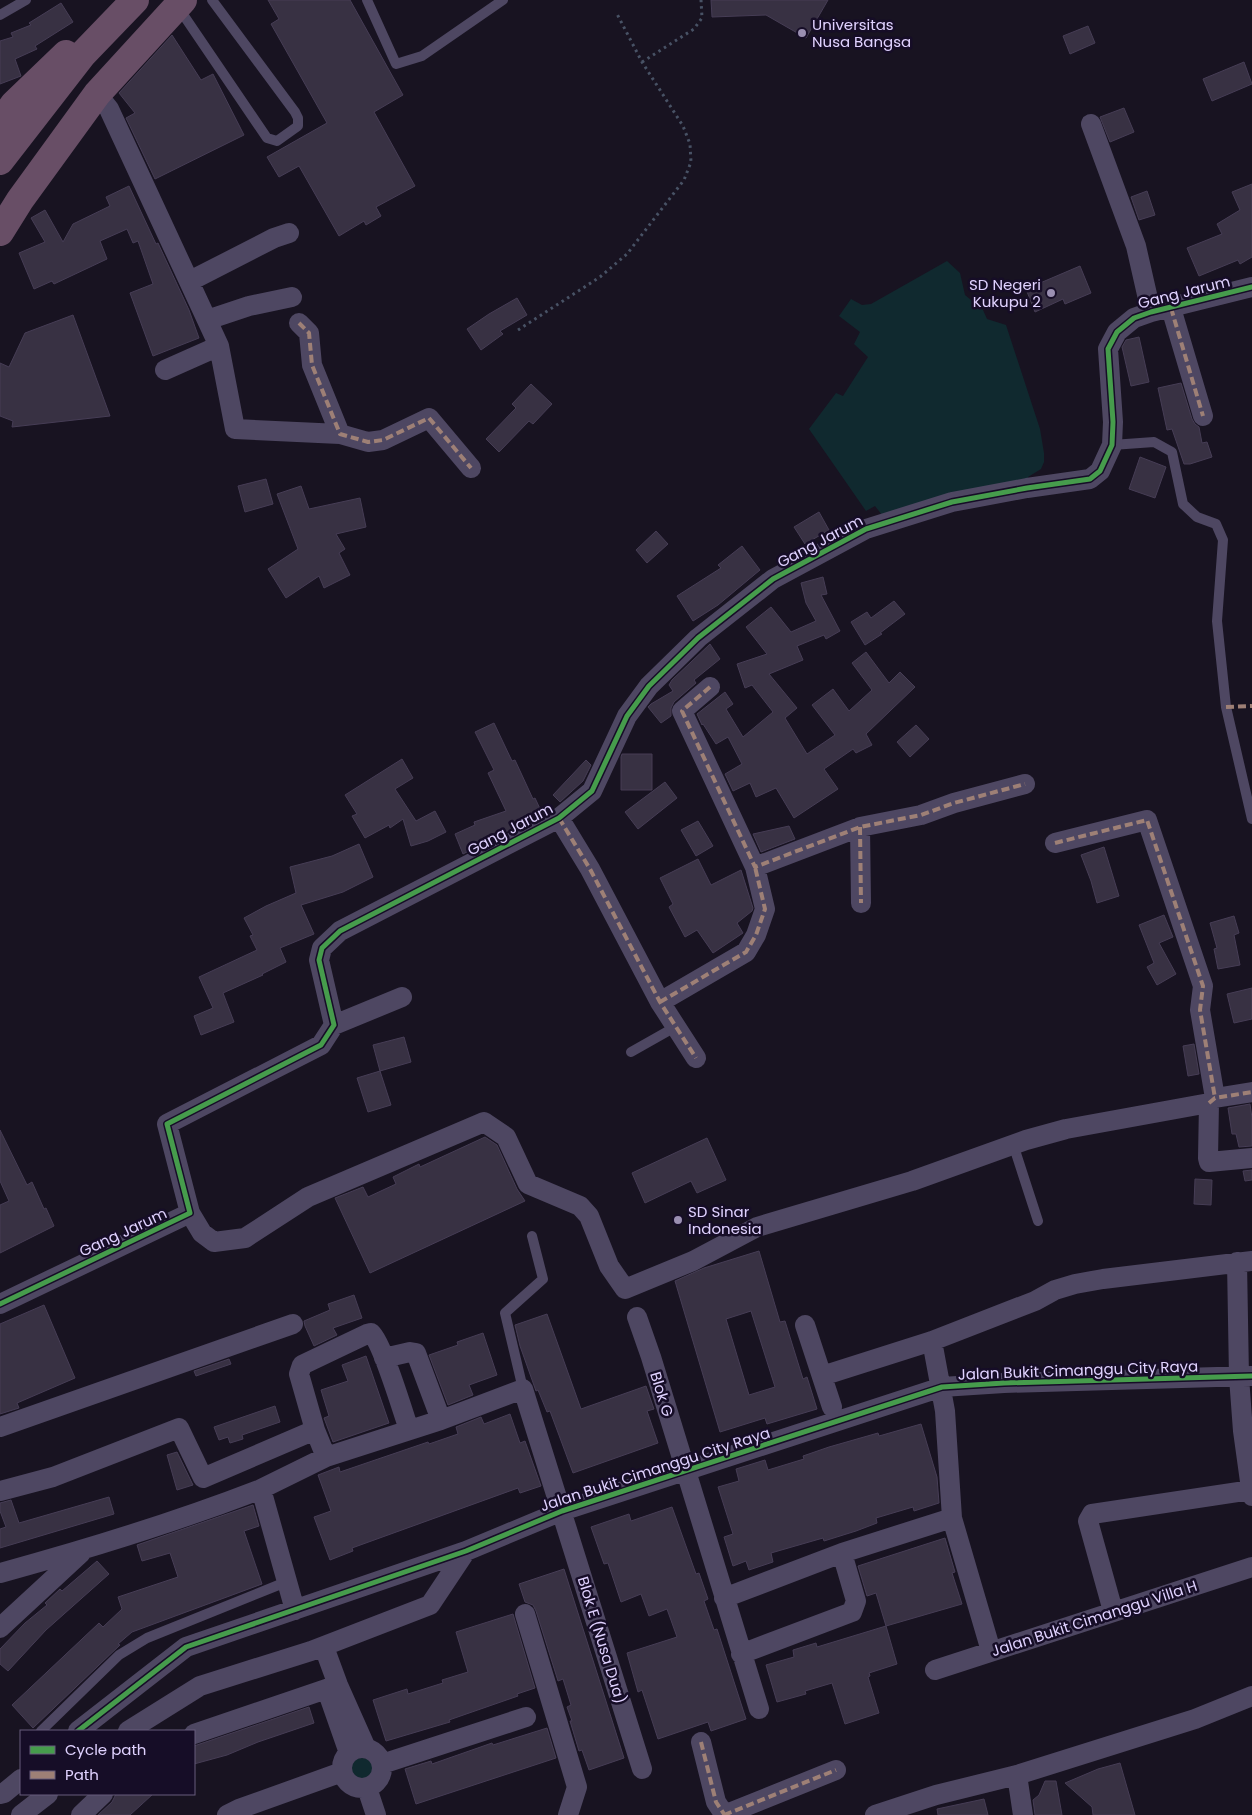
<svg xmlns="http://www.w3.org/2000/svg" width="1252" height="1815" viewBox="0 0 1252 1815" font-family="Poppins,sans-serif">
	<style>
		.green { fill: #10292f }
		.building { fill: #383143; stroke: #463d55; fill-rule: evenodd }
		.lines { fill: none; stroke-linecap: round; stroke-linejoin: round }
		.path { stroke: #485265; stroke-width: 3; stroke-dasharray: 2.5 4; stroke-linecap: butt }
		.lane { stroke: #4e4762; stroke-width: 10 }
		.street { stroke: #4e4762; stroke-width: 20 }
		.highway { stroke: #684e66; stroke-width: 28 }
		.quiet { stroke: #9e8076; stroke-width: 4; stroke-dasharray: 8 4; stroke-linecap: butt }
		.cycleway-casing { stroke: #160d27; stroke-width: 8 }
		.cycleway { stroke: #469c4c; stroke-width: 5 }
		.poi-dot { fill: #9a8fb1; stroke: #160d27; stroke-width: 2 }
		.labels { text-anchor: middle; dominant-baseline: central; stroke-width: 5; stroke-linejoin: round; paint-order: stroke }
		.poi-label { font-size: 15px; fill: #e0d2ff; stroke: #160d27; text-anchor: start }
		.street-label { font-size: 15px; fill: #e0d2ff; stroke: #160d27 }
	</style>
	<rect width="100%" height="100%" fill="#181321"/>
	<path class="green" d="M947 261 960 273 965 295 983 310 987 319 1006 325 1040 429 1044 453V462L1041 469 1028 477 1031 487 882 515 875 506 866 511 809 429 836 393 843 396 868 357 854 344 860 332 839 316 851 299 862 305 871 304Z
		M351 1769a11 11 0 1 1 22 0a11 11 0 1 1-22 0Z"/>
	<path class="building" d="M268 0H350L403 95 374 112 415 186 376 207 381 216 366 225 364 221 339 236 299 166 279 177 267 157 327 123 271 24 279 19Z
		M711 0H828L806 38 766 15 712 17Z
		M61 3 73 22 35 46 37 49 15 59 21 76 0 84V41L13 37 11 33 31 25 29 23Z
		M1088 26 1095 43 1070 54 1063 36Z
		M172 35 201 80 213 74 244 135 155 179 126 118 135 113 119 93Z
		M1244 62 1252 84 1212 101 1203 79Z
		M1124 108 1134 132 1110 142 1100 117Z
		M1252 184V257L1240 264 1238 260 1199 276 1187 248 1222 234 1217 224 1240 210 1232 192Z
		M129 186 156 244 158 243 189 310 199 338 153 356 130 293 153 284 138 241 133 243 127 229 100 241 107 259 54 284 52 281 34 289 19 253 45 242 31 218 45 210 63 242 73 224 110 206 106 197Z
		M1147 191 1155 215 1139 220 1131 197Z
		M1080 266 1091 293 1065 304 1063 299 1035 312 1026 289Z
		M517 298 527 315 500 331 503 334 481 350 467 329 489 314Z
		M73 315 110 416 12 427 13 421 0 416V363L9 367 25 333Z
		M1139 337 1149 382 1131 386 1122 347 1126 340Z
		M1181 383 1192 419 1195 424 1199 427 1202 443 1207 442 1212 457 1190 464H1184L1172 429 1167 430 1158 388Z
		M531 384 552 404 533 424 529 421 499 452 486 439 516 408 512 404Z
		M1140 457 1166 467 1155 498 1129 489Z
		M266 479 273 504 245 512 238 486Z
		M301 486 309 509 360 498 366 527 336 534 345 549 339 553 350 575 324 588 319 576 286 598 268 569 298 549 277 494Z
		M819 512 829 530 805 544 794 527Z
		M656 531 668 544 647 563 636 550Z
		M742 546 760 570 718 605 693 621 677 596 721 568 718 565Z
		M823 577 827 594 821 595 840 631 826 639 824 635 797 646 803 660 769 674 797 708 785 718 807 754 835 735 812 705 833 689 849 711 872 690 852 663 866 652 889 683 900 672 915 687 866 734 872 745 856 753 853 749 824 769 838 789 794 818 776 788 756 797 750 783 733 791 725 774 742 764 728 737 716 744 703 724 702 725 697 714 725 692 733 704 726 709 743 737 773 712 752 685 745 688 737 664 767 654 746 627 771 607 791 632 816 621 806 603 801 583Z
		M894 601 905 614 880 633 882 634 865 645 851 622 867 612 871 618Z
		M710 644 720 659 694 680 696 683 674 702 671 708V716L661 723 648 707 651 704 673 691 669 685 672 680Z
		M494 723 512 761 515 760 533 799 535 798 542 813 463 854 455 834 475 825 474 822 506 811 488 773 494 770 475 732Z
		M916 725 929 739 910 757 897 742Z
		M622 754H652V790H621V757Z
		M402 759 413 778 395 789 416 821 435 811 446 832 428 841 411 846 403 819 390 828 389 825 365 838 352 816 357 814 345 795Z
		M586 760 591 765 583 781 560 802 553 795Z
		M665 782 677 798 638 829 625 812Z
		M698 821 713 846 696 856 681 830Z
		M789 826 795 839 761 852 753 834Z
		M359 844 373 877 343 892 301 905 314 934 280 948 286 962 262 974 263 975 223 993 234 1022 201 1035 194 1016 213 1008 199 977 257 950 250 936 253 935 244 918 266 906 296 893 290 867 332 856Z
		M1104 847 1119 896 1097 903 1091 881 1081 855Z
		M698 859 711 885 741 870 753 908 752 911 737 923 743 933 713 953 697 930 685 937 669 907 673 904 660 878Z
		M1164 915 1173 937 1159 943 1176 974 1157 985 1147 967 1154 963 1139 925Z
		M1234 916 1239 933 1234 935 1240 965 1218 969 1214 949 1217 948 1210 923Z
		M1252 988V1019L1234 1023 1227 994Z
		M404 1037 411 1062 380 1071 373 1045Z
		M1194 1044 1199 1074 1188 1076 1183 1046Z
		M380 1071 391 1105 368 1112 357 1078Z
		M1250 1104 1252 1118V1146L1239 1147 1236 1134H1232L1228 1108Z
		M0 1130 27 1185 32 1182 44 1209 46 1208 54 1226 0 1253V1205L9 1201 0 1181Z
		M485 1137 497 1145 517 1189 525 1201 370 1273 335 1198 363 1187 368 1197 396 1184 393 1177 419 1164 420 1167Z
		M707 1138 726 1180 697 1193 691 1181 645 1203 632 1173Z
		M1252 1170V1180L1245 1181 1243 1171Z
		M1195 1179 1212 1180 1211 1205 1194 1204Z
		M759 1251 780 1322 785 1321 803 1379 807 1377 817 1409 767 1424 765 1418 720 1432 675 1281 704 1268ZM751 1311 775 1387 749 1395 726 1319Z
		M354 1295 362 1318 333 1328 337 1335 314 1346 305 1326 304 1321 330 1310 328 1304Z
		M44 1305 75 1378 17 1403 19 1408 0 1414V1324Z
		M547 1314 581 1409 646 1386 654 1409 647 1411 658 1443 573 1473 550 1411 547 1412 538 1390 536 1391 520 1346 515 1325Z
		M483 1333 497 1375 469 1385 473 1395 448 1405 429 1355 458 1345 457 1342Z
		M366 1356 389 1423 333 1442 324 1418 329 1416 321 1390 348 1381 342 1365Z
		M229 1359 231 1364 196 1376 194 1371Z
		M275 1406 280 1422 242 1435 243 1439 230 1443 228 1437 219 1440 214 1427Z
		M510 1414 520 1443 525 1441 541 1486 520 1493 518 1488 352 1548 353 1551 330 1560 314 1517 331 1511 318 1475 339 1467 340 1472 428 1442 429 1444 458 1434 456 1427 481 1417 484 1424Z
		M921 1424 937 1477 939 1503 914 1511 913 1507 876 1518 877 1523 856 1531 824 1541 823 1538 771 1553 773 1562 749 1570 746 1561 733 1566 724 1537 733 1534 718 1487 739 1481 736 1469 765 1460 768 1470 804 1459 803 1456 829 1447 878 1433 879 1436Z
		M177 1452 193 1485 177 1490 167 1455Z
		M109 1497 114 1514 0 1548V1529L6 1527 0 1511V1503L11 1500 19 1523Z
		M253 1505 259 1526 244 1531 262 1584 132 1632 118 1644 120 1645 33 1728 12 1705 99 1623 103 1627 122 1609 118 1597 178 1577 170 1553 142 1561 137 1545Z
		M672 1507 696 1574 699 1573 708 1599 704 1601 714 1630 717 1629 746 1719 711 1731 708 1722 658 1739 642 1690 638 1692 627 1653 677 1637 667 1609 649 1616 641 1594 621 1602 608 1563 604 1564 591 1527 629 1514 631 1521Z
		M945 1538 955 1572 952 1573 962 1604 886 1626 876 1593 867 1596 858 1566Z
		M97 1561 109 1574 46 1630 8 1671 0 1664V1649L25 1623 47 1605 45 1603 60 1589 62 1591Z
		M564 1569 624 1758 589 1770 582 1750 579 1751 570 1721H572L567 1707 571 1705 563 1679 558 1681 536 1611 533 1605 525 1602 519 1584Z
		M513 1614 535 1688 517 1694 518 1696 449 1720 450 1722 386 1741 373 1700 407 1689 408 1694 443 1683 442 1680 468 1672 456 1632Z
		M886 1626 897 1664 869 1673 870 1676 868 1677 879 1713 845 1724 832 1683 805 1691 806 1694 777 1702 766 1665 794 1657 793 1650 816 1643 817 1647Z
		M309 1707 314 1723 258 1742 227 1755 194 1764V1746Z
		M547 1728 556 1758 416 1804 405 1769 431 1761 432 1764 492 1743 493 1745Z
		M1120 1763 1135 1815H1093L1092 1807 1065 1783 1098 1769Z
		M1045 1781H1056L1062 1815H1035L1033 1800 1039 1795Z
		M116 1794H153L130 1815H98L112 1802Z
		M984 1799 988 1815H938L937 1809Z"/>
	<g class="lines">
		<path class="path" d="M642 62 694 29 702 18 701 0
			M518 330 600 277 627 254 684 180 691 162 690 144 683 126 642 62 616 12"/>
		<path class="lane" d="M367 0 396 64 422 56 503 0
			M178 7 267 138 277 141 298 126V118L295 112 212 0
			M0 15 26 0
			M1112 445 1154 442 1172 452 1183 504 1197 517 1216 524 1223 540 1217 621 1226 707 1252 819
			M631 1052 677 1026
			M1013 1144 1038 1221
			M523 1389 505 1313 543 1279 532 1236
			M41 1731 119 1655 147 1638 286 1582"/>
		<path class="street" d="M97 94 109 109 219 346 235 429 340 434
			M1091 124 1136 246 1151 312
			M190 281 274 238 289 233
			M1171 308 1203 416
			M207 320 249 306 292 297
			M299 323 309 333 312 365 340 434 368 442 383 440 429 418 471 468
			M165 370 219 346
			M710 687 682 711 755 867 860 827 921 815 954 803 1025 784
			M559 818 590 869 660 1002 696 1058
			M860 827 861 903
			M1055 843 1147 820 1203 986 1200 1010 1215 1098
			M660 1002 746 952 756 935 765 909 755 867
			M334 1025 402 997
			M1209 1103 1208 1158 1209 1162 1252 1158
			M190 1213 202 1233 214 1242 245 1238 308 1197 484 1122 506 1137 528 1184 580 1206 589 1216 609 1266 625 1289 693 1261 757 1227 912 1181 1026 1140 1066 1129 1209 1103 1215 1098 1252 1092
			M1237 1262 1239 1377 1243 1431 1252 1496
			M0 1304 190 1213 167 1124 321 1045 334 1025 319 960 322 948 340 931 559 818 592 791 627 716 649 686 698 638 773 579 866 529 952 502 1027 488 1090 479 1100 471 1112 445 1113 422 1108 349 1117 332 1134 318 1151 312 1252 287
			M637 1317 651 1357 759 1709
			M805 1325 832 1407
			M932 1341 945 1411 952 1518
			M384 1358 410 1352 416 1353 441 1420
			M822 1376 932 1341 1035 1301 1055 1290 1075 1284 1103 1279 1252 1261
			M0 1427 293 1324
			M326 1457 315 1430 299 1374 302 1365 367 1334 371 1333C382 1342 403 1412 409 1430
			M0 1491 53 1477 179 1428 203 1478 315 1430
			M0 1573C88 1549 176 1522 261 1489
			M724 1598 842 1553 952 1518 991 1651
			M295 1610 261 1489 326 1457 441 1420 523 1389 642 1769
			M1113 1611 1088 1521 1092 1514 1252 1490
			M525 1614 577 1787 568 1815
			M0 1628 81 1553
			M324 1647 338 1685 366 1748
			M741 1654 852 1612 856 1601 842 1553
			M935 1670 1252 1567
			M328 1693 349 1753
			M78 1731 186 1647 466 1551 562 1511 942 1387 1004 1383 1252 1376
			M128 1731 200 1686 311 1651 430 1605 466 1551
			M194 1734 338 1685
			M701 1742 716 1802 724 1814
			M342 1768a20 20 0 1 1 40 0a20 20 0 1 1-40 0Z
			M382 1764 526 1717
			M1017 1775 1023 1815
			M367 1788 376 1815
			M0 1794 4 1793 21 1779
			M21 1815 48 1794
			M81 1815 103 1794
			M227 1815 239 1809 342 1772
			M724 1815 836 1770
			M875 1815 936 1795 1017 1775 1195 1719 1252 1696"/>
		<path class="highway" d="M0 124 14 104 66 54
			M0 161 83 54 135 0
			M0 232 20 200 97 94 183 0"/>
		<path class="quiet" d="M1171 308 1203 416
			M299 323 309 333 312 365 340 434 368 442 383 440 429 418 471 468
			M710 687 682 711 755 867 860 827 921 815 954 803 1025 784
			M1226 707 1252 706
			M559 818 590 869 660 1002 696 1058
			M860 827 861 903
			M1055 843 1147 820 1203 986 1200 1010 1215 1098
			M660 1002 746 952 756 935 765 909 755 867
			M1209 1103 1215 1098 1252 1092
			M701 1742 716 1802 724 1814
			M724 1815 836 1770"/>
		<g class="cycleway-casing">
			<path id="cycleway" d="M0 1304 190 1213 167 1124 321 1045 334 1025 319 960 322 948 340 931 559 818 592 791 627 716 649 686 698 638 773 579 866 529 952 502 1027 488 1090 479 1100 471 1112 445 1113 422 1108 349 1117 332 1134 318 1151 312 1252 287
				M78 1731 186 1647 466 1551 562 1511 942 1387 1004 1383 1252 1376"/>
		</g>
		<use href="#cycleway" class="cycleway"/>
	</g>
	<g class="poi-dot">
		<circle cx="802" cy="33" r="5"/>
		<circle cx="1051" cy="293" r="5"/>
		<circle cx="678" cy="1220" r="5"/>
	</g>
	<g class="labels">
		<g class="poi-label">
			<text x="812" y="24">Universitas<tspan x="812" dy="17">Nusa Bangsa</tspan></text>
			<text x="1041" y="284" text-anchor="end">SD Negeri<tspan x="1041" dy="17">Kukupu 2</tspan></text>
			<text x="688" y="1211">SD Sinar<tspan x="688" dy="17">Indonesia</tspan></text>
		</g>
		<g class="street-label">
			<text transform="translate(1184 292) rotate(-14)">Gang Jarum</text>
			<text transform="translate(820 541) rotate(-28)">Gang Jarum</text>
			<text transform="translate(510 829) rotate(-28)">Gang Jarum</text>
			<text transform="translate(123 1232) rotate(-25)">Gang Jarum</text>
			<text transform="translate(1078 1370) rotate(-2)">Jalan Bukit Cimanggu City Raya</text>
			<text transform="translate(662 1394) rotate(73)">Blok G</text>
			<text transform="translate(655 1469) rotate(-18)">Jalan Bukit Cimanggu City Raya</text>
			<text transform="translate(1094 1618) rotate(-18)">Jalan Bukit Cimanggu Villa H</text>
			<text transform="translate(602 1640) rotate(73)">Blok E (Nusa Dua)</text>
		</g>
	</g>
	<rect x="20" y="1730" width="175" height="65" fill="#160d27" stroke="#675c7d"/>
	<rect x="30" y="1746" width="25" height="8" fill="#469c4c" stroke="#675c7d"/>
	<text x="65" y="1755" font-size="15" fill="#e0d2ff">Cycle path</text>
	<rect x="30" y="1771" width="25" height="8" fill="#9e8076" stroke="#675c7d"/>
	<text x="65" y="1780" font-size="15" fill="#e0d2ff">Path</text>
</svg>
